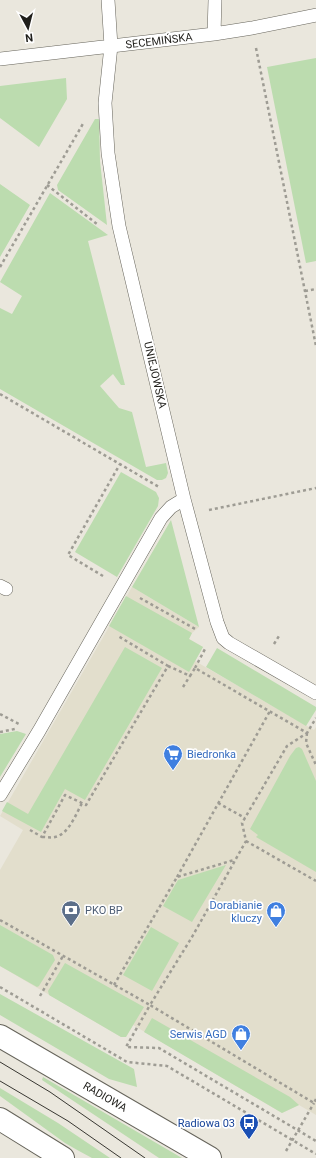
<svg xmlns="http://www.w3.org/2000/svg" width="316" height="1158" viewBox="0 0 316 1158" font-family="Roboto,sans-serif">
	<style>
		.built { fill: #e2decc }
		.green { fill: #bcdcaf }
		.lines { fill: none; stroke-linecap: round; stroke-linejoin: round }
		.lane-casing { stroke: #66645b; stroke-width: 14 }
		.secondary-casing { stroke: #66645b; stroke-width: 24 }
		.path { stroke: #9e9c94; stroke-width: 2.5; stroke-dasharray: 3 3; stroke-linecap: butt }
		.lane { stroke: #fff; stroke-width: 13 }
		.secondary { stroke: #fff; stroke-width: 22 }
		.tram { stroke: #383732; stroke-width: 1 }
		.labels { text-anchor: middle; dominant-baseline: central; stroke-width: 3.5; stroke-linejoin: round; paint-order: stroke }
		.street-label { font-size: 11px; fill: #201f1b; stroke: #fff }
		.shop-label { font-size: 11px; fill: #366cbe; stroke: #fff; text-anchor: end }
		.service-label { font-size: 11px; fill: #4e5e75; stroke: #fff; text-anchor: start }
		.transit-label { font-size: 11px; fill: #164399; stroke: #fff; text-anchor: end }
	</style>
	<rect width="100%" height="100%" fill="#eae7dd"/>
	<path class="built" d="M132 587 199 627 192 633 189 639 203 647 195 661 314 730 316 727V1115L299 1105 282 1113 133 1025 126 1037H121L0 966V870L23 830 0 816Z"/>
	<path class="green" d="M316 58V261L306 263 267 67Z
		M66 78 67 99 39 147 0 118V86Z
		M95 119H99L100 161 107 225 58 190 57 185Z
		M0 184 30 205 0 257Z
		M50 193 108 235 88 241 125 385H121L113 374 100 386 119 408 132 412 146 467 166 463 168 473 166 478 162 480H157L0 389V308L12 314 22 296 0 282Z
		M121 472 156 492 159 498 158 506 117 577 75 552Z
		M171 520 199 627 132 587Z
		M126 596 192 633 189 639 203 647 189 672 109 626Z
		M125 647 162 668 85 800 65 789 41 832 2 811 7 802 28 814Z
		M217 648 316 707V710L306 726 206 667Z
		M17 731 26 734 0 777V734Z
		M299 747 302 749 316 781V872L256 837 258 835 250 829 290 756 296 748Z
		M226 865 192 922 163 906 178 880Z
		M0 925 53 955 55 960 39 986 37 987 0 966Z
		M151 927 179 943 152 991 123 975Z
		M65 963 144 1007 126 1037H121L49 995 48 991Z
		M0 994 134 1069 137 1087 109 1079 0 1015Z
		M152 1018 290 1097 299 1105 282 1113 144 1032Z
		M43 1077 182 1158H159L42 1080Z
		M0 1088 58 1123 110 1158H92L79 1151 65 1143 0 1096Z"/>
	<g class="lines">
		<g class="lane-casing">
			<path id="lane" d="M108 0 111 46 105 103 108 153 119 226 184 499 217 622 223 638 229 643 316 693
				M214 34 215 0
				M0 59 214 34 252 28 316 15
				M0 586 6 589
				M0 795 39 731 161 518 171 507 184 499"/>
		</g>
		<g class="secondary-casing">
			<path id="secondary" d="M0 1036 210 1158
				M0 1119 63 1158"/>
		</g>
		<path class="path" d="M256 48 316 346
			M47 185 97 224
			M0 267 84 122
			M305 291 316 289
			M0 394 159 487
			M209 510 316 488
			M103 576 68 555 120 464
			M140 598 197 630
			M274 644 279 636
			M168 666 190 676 195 668 307 733 316 718
			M195 668 205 649
			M183 687 190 676
			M0 714 19 724
			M0 732 15 729
			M307 733 306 743 316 765
			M218 803 245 818
			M30 830 42 837 65 795 86 805 168 666 118 636
			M42 837C47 837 51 838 55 837 69 834 76 814 82 803
			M246 841 316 881
			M177 877 270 711
			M0 920 150 1005 192 937 246 841 242 823 287 746 307 733
			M114 985 177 877 234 860
			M0 987 127 1062 167 1066 316 1154
			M40 996 63 956
			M316 1099 314 1103 150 1005 126 1047 159 1048 316 1141
			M286 1151 314 1103"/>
		<use href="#lane" class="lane"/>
		<use href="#secondary" class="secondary"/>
		<path class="tram" d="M0 1062 50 1092 145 1158
			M0 1081 68 1121 121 1158"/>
	</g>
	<defs>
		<g id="supermarket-pin" transform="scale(1)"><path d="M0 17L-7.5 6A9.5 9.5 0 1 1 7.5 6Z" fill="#3f7fe0" stroke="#fff"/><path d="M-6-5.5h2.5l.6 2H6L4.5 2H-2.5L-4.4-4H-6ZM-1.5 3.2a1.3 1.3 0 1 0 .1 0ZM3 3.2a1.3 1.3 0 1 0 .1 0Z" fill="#fff"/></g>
		<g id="bank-pin" transform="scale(1)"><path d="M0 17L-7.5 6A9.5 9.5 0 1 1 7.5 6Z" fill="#5c6f8a" stroke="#fff"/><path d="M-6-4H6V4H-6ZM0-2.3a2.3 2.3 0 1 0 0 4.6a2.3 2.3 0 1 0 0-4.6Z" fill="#fff"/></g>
		<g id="shop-pin" transform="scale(1)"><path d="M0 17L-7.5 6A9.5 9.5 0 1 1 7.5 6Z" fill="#3f7fe0" stroke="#fff"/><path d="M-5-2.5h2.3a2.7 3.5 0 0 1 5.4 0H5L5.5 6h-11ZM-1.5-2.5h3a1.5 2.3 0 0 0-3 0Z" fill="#fff"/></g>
		<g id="bus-pin" transform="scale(1)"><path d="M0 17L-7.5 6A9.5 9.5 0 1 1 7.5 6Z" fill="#1a4fb4" stroke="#fff"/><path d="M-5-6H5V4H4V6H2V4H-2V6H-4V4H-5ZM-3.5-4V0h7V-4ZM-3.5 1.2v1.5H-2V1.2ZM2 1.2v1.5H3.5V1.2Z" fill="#fff"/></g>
	</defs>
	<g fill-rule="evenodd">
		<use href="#supermarket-pin" x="173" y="754"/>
		<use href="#bank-pin" x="71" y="910"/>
		<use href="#shop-pin" x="276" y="911"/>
		<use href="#shop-pin" x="241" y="1034"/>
		<use href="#bus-pin" x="249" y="1123"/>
	</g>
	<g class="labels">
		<g class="street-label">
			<text transform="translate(159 41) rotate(-7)">SECEMIŃSKA</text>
			<text transform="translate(155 375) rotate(77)">UNIEJOWSKA</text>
			<text transform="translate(105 1097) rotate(30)">RADIOWA</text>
		</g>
		<g class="shop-label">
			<text x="187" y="754" text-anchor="start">Biedronka</text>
			<text x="262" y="905">Dorabianie<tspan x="262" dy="13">kluczy</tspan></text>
			<text x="227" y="1034">Serwis AGD</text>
		</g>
		<g class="service-label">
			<text x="85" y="910">PKO BP</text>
		</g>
		<g class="transit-label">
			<text x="235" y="1123">Radiowa 03</text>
		</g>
	</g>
	<g transform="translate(28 28) rotate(173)" stroke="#ffffff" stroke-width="3" paint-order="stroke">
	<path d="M0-3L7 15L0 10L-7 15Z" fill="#201f1b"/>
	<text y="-6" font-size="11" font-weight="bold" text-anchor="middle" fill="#201f1b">N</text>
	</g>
</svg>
